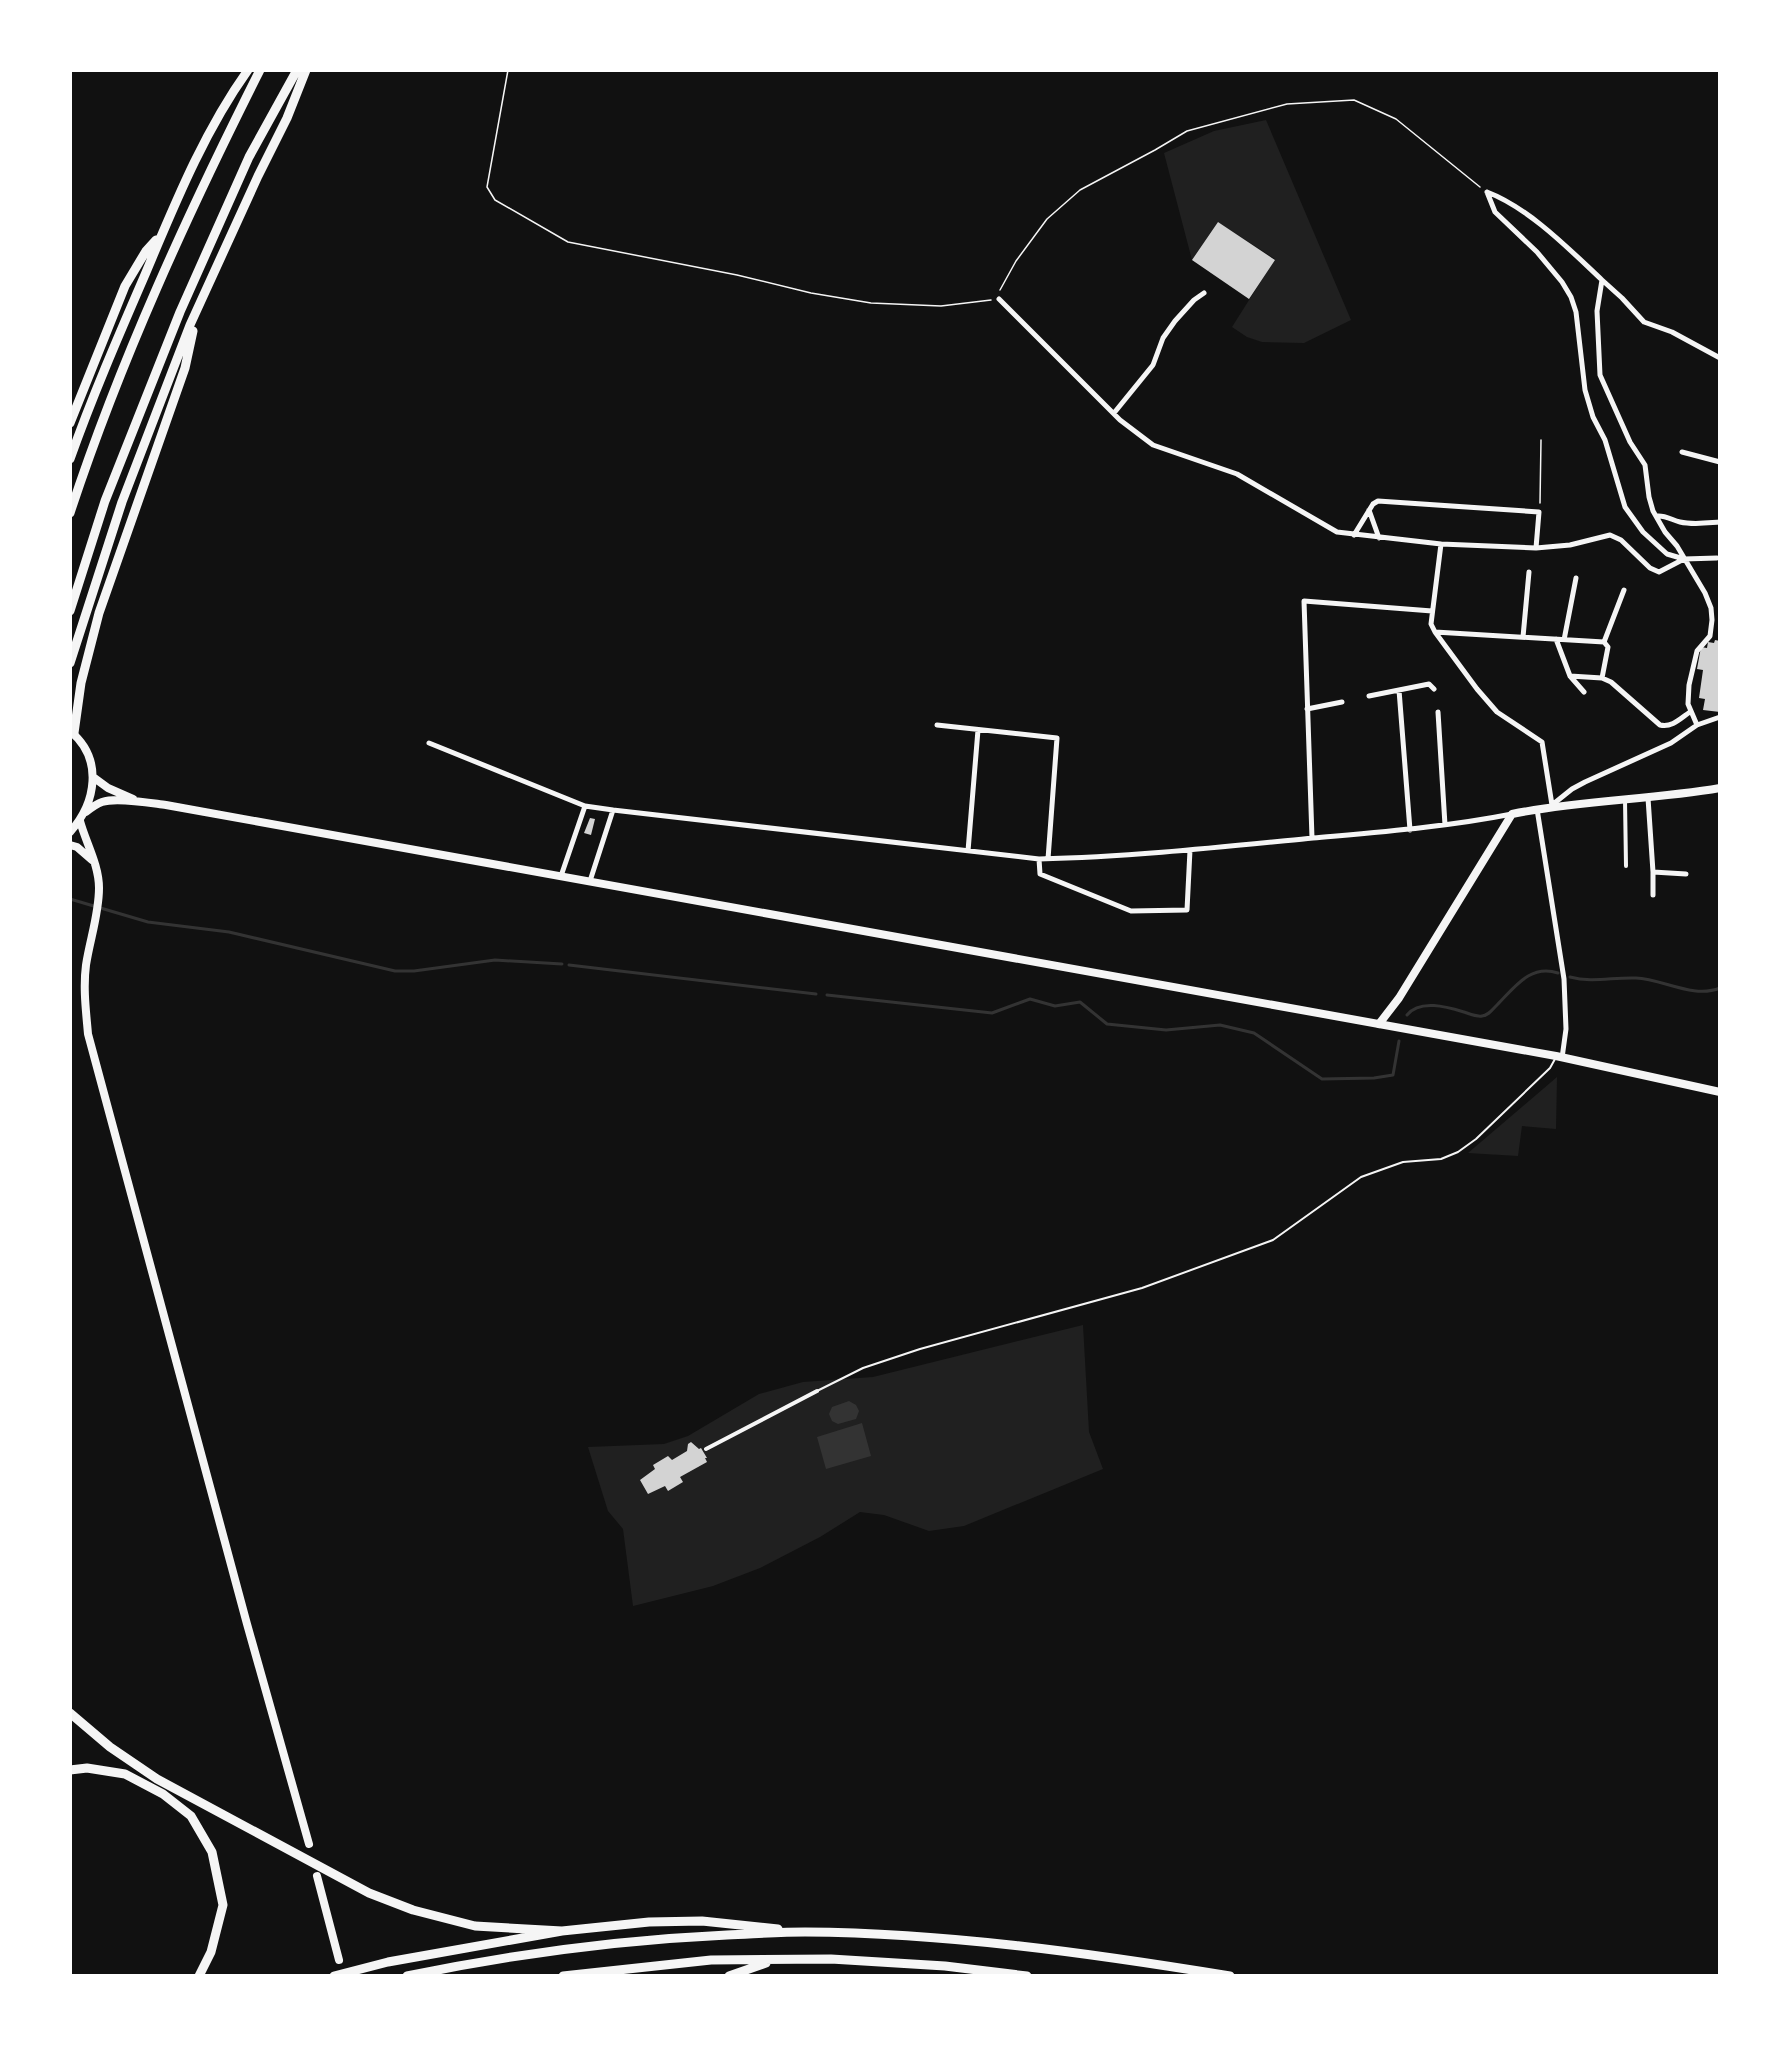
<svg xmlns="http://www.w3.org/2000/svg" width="1790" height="2046" viewBox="0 0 1790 2046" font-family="Karla,sans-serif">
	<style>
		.green { fill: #202020 }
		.water { fill: #333 }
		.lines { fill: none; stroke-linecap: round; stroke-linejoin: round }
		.stream { stroke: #333; stroke-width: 3 }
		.building { fill: #d3d3d3 }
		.path { stroke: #f5f5f5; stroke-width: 1.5 }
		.service { stroke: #f5f5f5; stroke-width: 2 }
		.pedestrian { stroke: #f5f5f5; stroke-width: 4 }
		.minor { stroke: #f5f5f5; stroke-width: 5 }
		.secondary { stroke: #f5f5f5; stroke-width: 8 }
		.primary { stroke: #f5f5f5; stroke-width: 8 }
		.trunk { stroke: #f5f5f5; stroke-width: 8 }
		.motorway { stroke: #f5f5f5; stroke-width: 9 }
	</style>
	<rect width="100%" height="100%" fill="#111"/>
	<path class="green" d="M1266 120 1351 320 1304 343 1262 342 1247 337 1232 327 1275 259 1218 222 1192 260 1164 153 1214 131Z
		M1557 1077 1556 1129 1522 1126 1518 1156 1468 1153Z
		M1083 1325 1089 1432 1103 1469 964 1526 929 1531 884 1515 860 1512 820 1537 760 1568 713 1586 633 1606 623 1529 608 1511 588 1447 664 1444 688 1436 759 1394 803 1382 873 1377Z"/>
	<path class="water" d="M849 1401 856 1405 859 1411 856 1419 838 1424 832 1421 829 1414 832 1407Z
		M862 1423 871 1456 826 1469 817 1437Z"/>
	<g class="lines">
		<path class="stream" d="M70 899 148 922 229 932 395 971H414L495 960 562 964
			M569 965 816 994
			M1570 977C1592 983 1613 977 1636 978 1663 979 1693 999 1720 988
			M827 995 992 1013 1030 999 1055 1006 1080 1002 1107 1024 1166 1030 1220 1025 1254 1033 1322 1079 1374 1078 1393 1075 1399 1041
			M1407 1015C1420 999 1447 1007 1464 1012 1470 1014 1476 1017 1482 1016 1489 1015 1492 1010 1497 1005 1515 987 1530 964 1558 973"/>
	</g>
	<path class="building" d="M1218 222 1275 260 1249 299 1192 260Z
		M1715 640 1720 641V712L1703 710 1705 699 1699 698 1703 670 1697 669 1701 647 1707 648 1708 642 1714 643Z
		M590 818 595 819 591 835 584 833Z
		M691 1442 699 1449 701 1448 707 1458H705L707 1462 680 1477 683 1482 668 1491 665 1486 648 1494 640 1480 655 1469 653 1465 668 1456 672 1460 687 1451 688 1444Z"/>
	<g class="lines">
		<path class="path" d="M508 70 487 187 495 200 568 242 737 275 811 293 871 303 941 306 991 300
			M1000 290 1016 261 1047 219 1080 190 1155 150 1187 131 1287 104 1354 100 1396 119 1480 187
			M1540 503 1541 440"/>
		<path class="service" d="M817 1391 863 1368 920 1349 1142 1288 1273 1240 1361 1177 1403 1162 1441 1159 1458 1152 1476 1139 1550 1068 1555 1059"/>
		<path class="pedestrian" d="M1625 800 1626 866
			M706 1449 817 1391"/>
		<path class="minor" d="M1487 192C1529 208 1569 249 1602 280L1597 311 1600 375 1630 442 1645 465 1649 497 1653 511 1665 532 1677 546 1705 593 1711 608 1712 620 1710 636 1697 651 1689 685 1688 704 1697 725
			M1487 192 1495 212 1537 252 1562 282 1571 297 1576 312 1585 390 1593 417 1605 440 1625 507 1643 532 1667 554 1684 559 1717 558
			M1602 280 1622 298 1644 322 1672 332 1720 358
			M999 299 1120 420 1153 445 1237 474 1337 532 1441 544 1536 548 1570 545 1610 535 1621 540 1650 568 1659 572 1684 559
			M1114 413 1153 365 1163 338 1175 321 1194 300 1204 293
			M1682 452 1720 462
			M1369 510 1379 538
			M1657 516C1665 515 1672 520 1680 522 1693 525 1706 523 1720 522
			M1354 535 1373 504 1378 501 1539 512 1536 548
			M1441 544 1431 624 1435 632 1477 689 1497 712 1542 742 1552 805
			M1435 632 1604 642 1624 590
			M1523 637 1529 572
			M1556 639 1570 676 1584 692
			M1564 640 1576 578
			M1570 676 1602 678 1611 682 1660 725C1672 728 1681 718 1690 712
			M1602 678 1608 647 1604 642
			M1399 690 1410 830
			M1369 696 1429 684 1434 689
			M1307 709 1342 702
			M1438 712 1445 825
			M937 725 1057 738 1048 859
			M429 743 585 806
			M1648 798 1653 872V895
			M1552 805 1572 789 1585 782 1671 743 1697 725 1720 717
			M1537 809 1564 979 1566 1029 1562 1058
			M1312 838 1304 601 1432 611
			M968 851 978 730
			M1039 859 1040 874 1131 911 1187 910 1190 850
			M1653 872 1686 874
			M561 876 585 806 613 810
			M590 881 613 810 1039 859C1130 857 1222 847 1313 838 1380 832 1446 827 1512 814"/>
		<path class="secondary" d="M1379 1024 1399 998 1512 814C1581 800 1651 800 1720 788"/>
		<path class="primary" d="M80 821C86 843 99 865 99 888 99 914 90 939 86 965 83 988 86 1011 88 1034L247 1624 309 1844
			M70 845 77 847 92 860
			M317 1876 339 1960"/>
		<path class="trunk" d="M70 731C104 759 96 803 70 832
			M93 777 108 788 133 799
			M86 812C91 808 96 804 102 802 117 797 150 803 166 805L1556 1056 1720 1092"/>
		<path class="motorway" d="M70 423 125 286 146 251 156 240
			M70 459C92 397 118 337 144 277 174 206 203 133 248 70
			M70 513C120 361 188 213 260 70
			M70 611 105 501 180 312 249 157 297 70
			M70 663 122 502 190 325 258 176 287 118 306 70
			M74 733 81 683 99 613 185 368 193 331
			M70 1713 110 1747 157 1779 369 1893 413 1910 475 1926 562 1931
			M70 1770 87 1768 125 1774 163 1794 191 1816 212 1852 223 1905 211 1952 199 1976
			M334 1976 388 1962 562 1931 649 1922 702 1921 778 1929
			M407 1976C513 1954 620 1940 727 1935 753 1934 779 1932 805 1932 947 1933 1089 1953 1230 1976
			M563 1976 711 1960 831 1959 945 1966 1027 1976
			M729 1976 766 1963"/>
	</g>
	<rect width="1790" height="2046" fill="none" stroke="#ffffff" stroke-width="144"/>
</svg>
